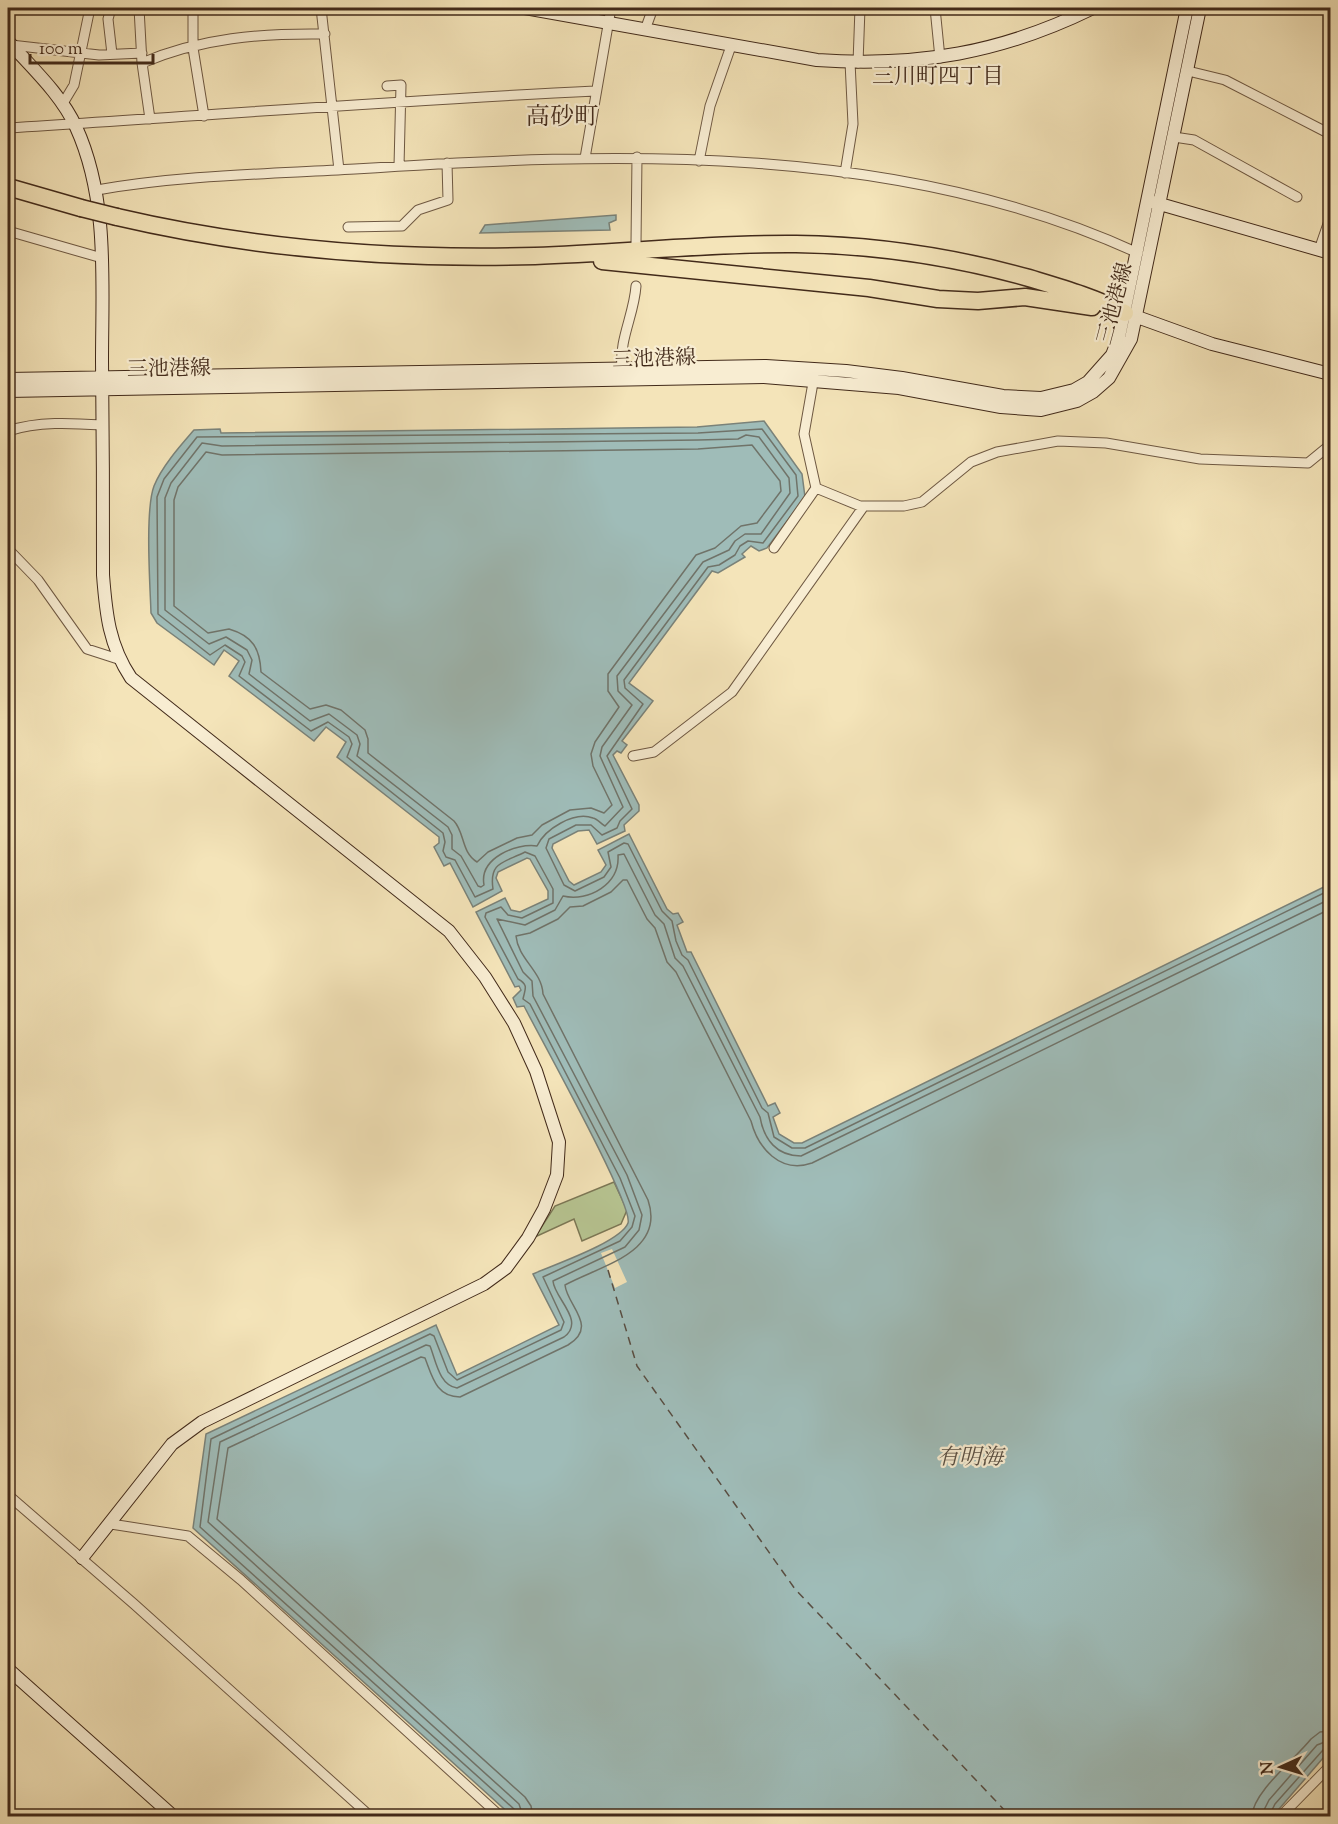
<svg xmlns="http://www.w3.org/2000/svg" width="1338" height="1824" viewBox="0 0 1338 1824" font-family="'Sorts Mill Goudy','Noto Serif JP',serif">
	<style>
		.green { fill: #b7c592; stroke: #7c7856; stroke-width: 1.5 }
		.water { fill: #9fbcb8; stroke: #7a8279; stroke-width: 1.5 }
		.pier { fill: #f4e4b9 }
		.lines { fill: none; stroke-linecap: round; stroke-linejoin: round }
		.shore { stroke: #707369; stroke-width: 1.5 }
		.ferry { stroke: #594e42; stroke-width: 1.5; stroke-dasharray: 8 6; stroke-linecap: butt }
		.street-casing { stroke: #6e5842; stroke-width: 11 }
		.secondary-casing { stroke: #422a1a; stroke-width: 14 }
		.highway-casing { stroke: #422a1a; stroke-width: 19 }
		.street { stroke: #f8edd2; stroke-width: 9 }
		.secondary { stroke: #f8edd2; stroke-width: 12 }
		.highway { stroke: #f4e4b9; stroke-width: 16 }
		.highway-bridge-casing { stroke: #422a1a; stroke-width: 19; stroke-linecap: butt }
		.highway-bridge { stroke: #f4e4b9; stroke-width: 16 }
		.labels { text-anchor: middle; dominant-baseline: central; stroke-width: 4.5; stroke-linejoin: round; paint-order: stroke }
		.street-label { font-size: 21px; fill: #422a1a; stroke: #f8edd2 }
		.neighbourhood-label { font-size: 22px; fill: #422a1a; stroke: #f8edd2 }
		.water-label { font-size: 22px; font-style: italic; fill: #594e42; stroke: #f8edd2 }
		.quarter-label { font-size: 24px; fill: #422a1a; stroke: #f8edd2 }
	</style>
	<rect width="100%" height="100%" fill="#f4e4b9"/>
	<filter id="stains"><feTurbulence type="fractalNoise" baseFrequency=".00333" numOctaves="4"/><feColorMatrix values="0 0 0 0 .2 0 0 0 0 .09 0 0 0 0 .02 0 0 0 .5 -.17"/></filter>
	<radialGradient id="worn" r=".72"><stop offset=".6" stop-color="#630" stop-opacity="0"/><stop offset="1" stop-color="#630" stop-opacity=".3"/></radialGradient>
	<path class="green" d="M614 1182 627 1210 621 1224 582 1241 574 1219 535 1237 555 1206Z"/>
	<path class="water" d="M616 215V220L609 223 610 230 480 233 485 225Z
		M764 421 802 474 805 497 767 548 759 551 751 546 742 554 745 557 718 573 712 571 629 683 653 701 622 741 627 745 621 753 617 751 613 755 639 805V811L624 825 625 831 597 844 589 830 578 831 553 844 552 848 569 881 574 885 601 872 606 865 598 850 629 834 667 909 673 914 678 913 683 922 677 925 687 952H691L768 1106 775 1103 780 1113 773 1117 779 1134 794 1143H802L1330 884V1750L1273 1816H512L193 1528 206 1434 436 1325 457 1375 559 1325 533 1274C553 1265 621 1242 628 1223 634 1206 538 1034 524 1006L517 1007 513 998 521 990 519 986 515 987 476 912 505 898 511 910 520 912 548 899V891L530 859 527 858 498 872 496 878 502 891 473 907 450 863 444 866 434 847 439 843V837L337 757 346 742 326 727 314 741 229 676 239 661 224 650 214 665 157 623 151 613C150 584 145 510 154 486 162 466 181 445 194 430L220 429 221 433 697 427Z"/>
	<path class="pier" d="M612 1249 627 1282 615 1288 601 1253Z"/>
	<g class="lines">
		<path class="shore" d="M746 435 759 437 789 478 790 493 761 534H745L735 541 729 550 703 562 617 676 618 691 632 705 602 747 600 756 623 807 605 826C601 824 598 819 593 818 574 811 545 829 537 846 516 843 479 858 484 885L481 887 478 886 461 856 452 849V835L448 827 357 756 360 744 357 735 329 714 310 721 249 674 252 660 247 650 226 637 209 644 165 610V498L171 483 202 443 222 446 698 440 738 439Z
			M752 445 780 481 781 491 757 523 741 526 715 548 696 555 608 674V691L619 707 595 742 591 754 593 766 612 805 604 813 591 808 570 810 542 825 532 835 517 838 488 852 477 862C461 852 465 833 454 821L368 753V739L365 730 341 710 326 705 310 709 261 672C260 649 253 636 229 629L208 633 174 606V500L178 487 206 452 222 455 698 449Z
			M516 1816 514 1809 200 1527 211 1439 430 1334 434 1336 448 1372 457 1380 561 1330 564 1322 543 1277 620 1241 632 1227 635 1216 620 1178 530 1004 523 999C525 989 529 985 518 979L485 917 486 913 501 907 508 915 522 918 553 903V889L535 856 525 852C503 863 489 862 493 889L475 897 455 860 446 857 443 851 445 842 443 833 347 757 352 744 349 737 328 722 311 731 239 676 245 662 242 656 225 645 210 655 158 614 157 497 164 479 197 437 698 433 762 429 796 475 798 496 763 543 748 541 740 546 735 555 719 565 708 567 624 680 625 688 643 704 607 756 632 809 620 821 617 828 602 835 591 825H576L549 839 546 848 564 885 575 891 604 877 611 867 608 852 624 843 628 844 662 911 672 921 676 941 682 955 688 960 762 1108 768 1113 774 1137 792 1148H805L1330 890
			M523 1816 519 1804 208 1522 220 1442 426 1345 430 1346C436 1361 439 1385 457 1388L564 1337C586 1321 554 1298 553 1281L625 1247 639 1230 642 1215 627 1175 533 996 532 981 523 972 497 919 525 925 555 910 563 896C589 902 620 884 618 855L624 854 655 915 664 924 675 958 683 966 760 1117C764 1140 777 1156 801 1156L1330 899
			M533 1816 531 1806 525 1797 217 1519 228 1448 421 1357 425 1358C432 1376 436 1397 460 1397L568 1345C599 1326 567 1306 565 1285 599 1266 666 1253 648 1200L543 994C542 971 518 959 516 936L530 933 558 919 570 907 583 906 611 892 623 880H627L647 919 655 928 667 962 676 972 751 1121C758 1148 780 1174 812 1163L1330 909
			M1252 1816C1253 1792 1295 1759 1311 1739L1320 1732 1330 1731
			M1261 1816 1269 1800 1317 1745 1330 1740
			M1269 1816 1275 1804 1323 1750 1330 1747"/>
		<path class="ferry" d="M608 1270 637 1366 795 1589 1010 1816"/>
		<g class="street-casing">
			<path id="street" d="M111 8 108 19 112 54
				M139 8 142 63 150 119
				M193 8V48L204 116
				M321 8 339 170
				M935 8 940 58
				M1066 8 1067 21
				M645 30 653 8
				M11 45 99 55 142 53
				M142 63C200 38 262 33 325 34
				M858 63 860 8
				M1188 71 1225 80 1330 134
				M387 86 401 85 399 166
				M62 105 74 85 90 8
				M8 128C203 116 399 100 595 91
				M1174 137 1194 140 1297 197
				M585 158 611 8
				M699 161 710 106 731 46
				M845 173 853 124 850 62
				M97 190C182 175 269 174 355 169 614 152 897 142 1138 253
				M348 227 402 226 418 210 448 200 447 163
				M8 231 102 258
				M636 243 637 157
				M1319 250 1330 218
				M622 368C619 339 634 315 636 286
				M814 377 804 434 816 488
				M8 431C38 421 71 423 103 425
				M816 488 860 506H904L922 502 971 462 997 452 1058 441 1106 443 1200 459 1308 463 1330 445
				M774 548 816 488
				M8 549 38 580 87 649 118 659
				M633 756 654 752 732 692 864 506
				M8 1495 134 1604 370 1816
				M111 1524 188 1536 241 1580 500 1816
				M1281 1816 1330 1766"/>
		</g>
		<g class="secondary-casing">
			<path id="secondary" d="M525 8 817 60C919 67 1001 53 1093 8
				M8 41C31 67 61 94 76 127 109 199 102 283 102 361 103 432 103 504 103 575 106 614 109 645 131 678L449 931 485 977 514 1023 536 1071 559 1142 557 1175 544 1209 528 1238 506 1268 484 1284 202 1422 172 1444 82 1558
				M1153 202 1330 253
				M1129 314 1212 344 1330 374
				M8 379 766 366 846 371 902 378 1003 396 1041 398 1074 390 1088 382 1112 355 1119 337 1187 8
				M8 391 764 377 899 388 1001 407 1041 410 1077 401 1093 392 1109 378 1131 339 1200 8
				M8 1669 173 1816"/>
		</g>
		<g class="highway-casing">
			<path id="highway" d="M8 187 81 208
				M117 217C254 249 394 260 535 256 622 253 709 243 796 244 874 245 954 257 1029 278 1062 288 1094 297 1125 313
				M602 261 869 288 938 299 978 301 1025 297 1092 307"/>
		</g>
		<use href="#street" class="street"/>
		<use href="#secondary" class="secondary"/>
		<use href="#highway" class="highway"/>
		<g class="highway-bridge-casing">
			<path id="highway-bridge" d="M81 208 117 217"/>
		</g>
		<use href="#highway-bridge" class="highway-bridge"/>
	</g>
	<g class="labels">
		<g class="street-label">
			<text transform="translate(1116 304) rotate(-75)">三池港線</text>
			<text transform="translate(654 360) rotate(-2)">三池港線</text>
			<text transform="translate(169 370) rotate(-1)">三池港線</text>
		</g>
		<g class="neighbourhood-label">
			<text x="938" y="78">三川町四丁目</text>
		</g>
		<g class="water-label">
			<text x="970" y="1459">有明海</text>
		</g>
		<g class="quarter-label">
			<text x="562" y="118">高砂町</text>
		</g>
	</g>
	<rect width="1338" height="1824" fill="none" stroke="#f4e4b9" stroke-width="30"/>
	<rect x="9" y="9" width="1320" height="1806" fill="none" stroke="#422a1a" stroke-width="3"/>
	<rect x="15" y="15" width="1308" height="1794" fill="none" stroke="#422a1a" stroke-width="1.5"/>
	<g transform="translate(1281 1767) rotate(266)" stroke="#f8edd2" stroke-width="4.5" paint-order="stroke">
	<path d="M0-4.5L10 22L0 15L-10 22Z" fill="#422a1a"/>
	<text y="-9" font-size="16" font-weight="bold" text-anchor="middle" fill="#422a1a">N</text>
	</g>
	<path d="M30 54v9h123v-9" fill="none" stroke="#422a1a" stroke-width="3"/>
	<text x="39" y="54" font-size="18" fill="#422a1a" stroke="#f8edd2" stroke-width="4.5" paint-order="stroke">100 m</text>
	<rect width="100%" height="100%" filter="url(#stains)"/>
	<rect width="100%" height="100%" fill="url(#worn)"/>
</svg>
